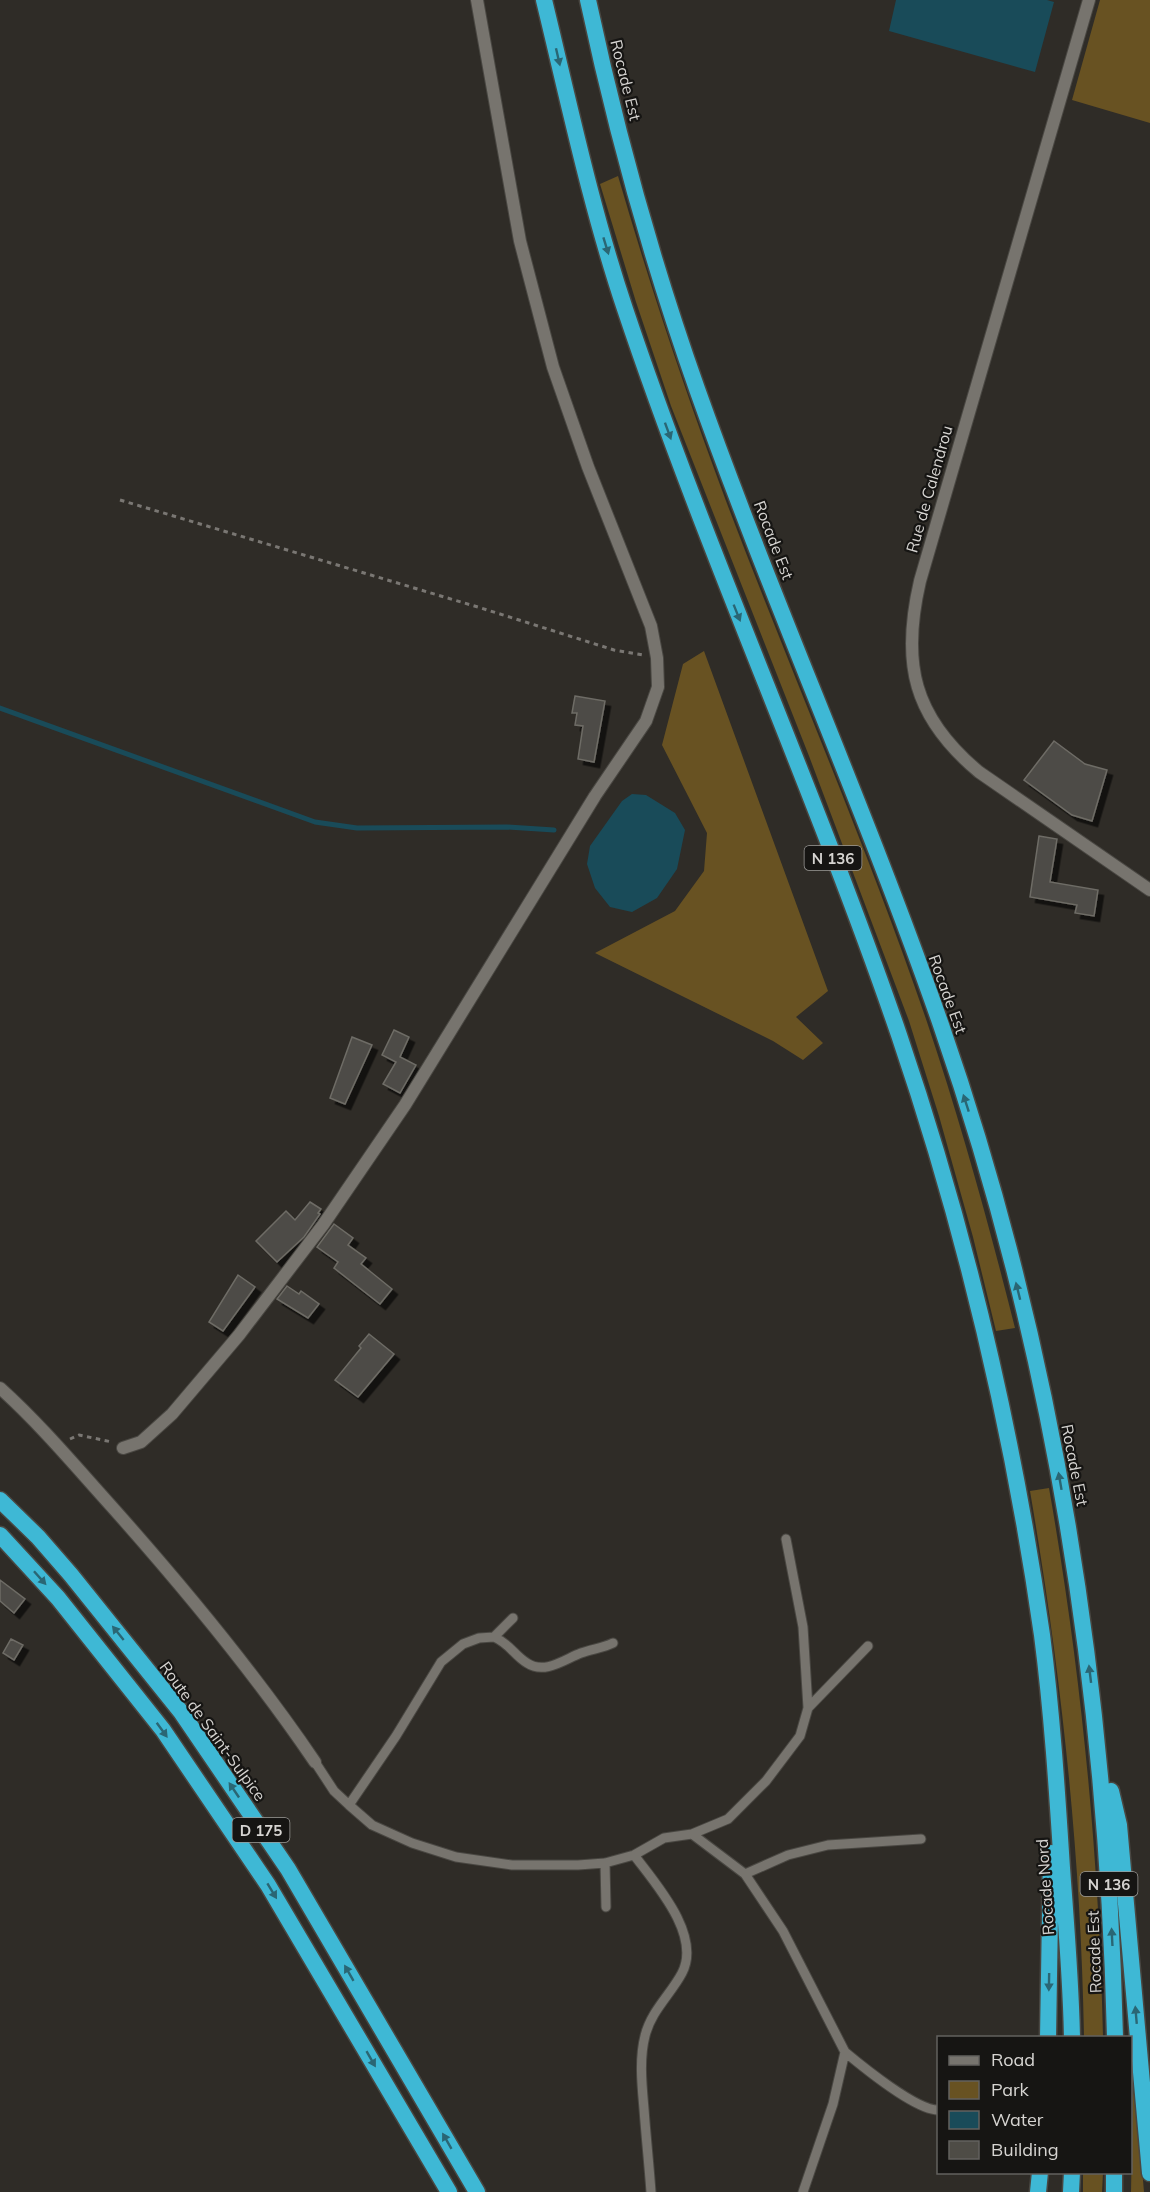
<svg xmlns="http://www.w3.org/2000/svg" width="1150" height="2192" viewBox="0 0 1150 2192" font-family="Mulish,sans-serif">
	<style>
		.green { fill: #685222 }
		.water { fill: #194b59 }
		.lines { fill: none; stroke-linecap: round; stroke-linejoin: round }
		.stream { stroke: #194b59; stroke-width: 5 }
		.building { fill: #4e4c46; stroke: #6e6c66; stroke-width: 1.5; filter: url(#shadow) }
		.service-casing { stroke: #494742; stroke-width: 11 }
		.minor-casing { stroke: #494742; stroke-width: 14 }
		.trunk-casing { stroke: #494742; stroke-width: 19 }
		.path { stroke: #7a7773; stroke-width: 3; stroke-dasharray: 4.5 4.5; stroke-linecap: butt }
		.service { stroke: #77746e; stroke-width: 9 }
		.minor { stroke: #77746e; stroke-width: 12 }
		.trunk { stroke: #3eb8d5; stroke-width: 16 }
		.oneway { fill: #2a6674 }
		.labels { text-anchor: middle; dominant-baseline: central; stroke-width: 4.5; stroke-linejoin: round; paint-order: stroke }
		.shield { fill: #161513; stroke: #9c9b98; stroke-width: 1.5 }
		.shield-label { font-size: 15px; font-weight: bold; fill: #d6d4d1 }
		.street-label { font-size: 16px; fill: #d6d4d1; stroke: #161513 }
	</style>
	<defs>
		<filter id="shadow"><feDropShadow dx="5.5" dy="5.5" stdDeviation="0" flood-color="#0009"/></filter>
	</defs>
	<rect width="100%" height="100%" fill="#2f2c27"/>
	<path class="green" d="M1100 0H1150V123L1072 100Z
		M618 176C650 286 686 394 726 501 792 675 867 846 927 1022 961 1123 989 1225 1015 1328L996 1331 973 1237 939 1116 909 1021 809 756 671 406 636 302 600 184Z
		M704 651 828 991 796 1017 823 1043 803 1060 773 1041 595 953 675 911 704 871 707 833 662 745 683 664Z
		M1049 1488C1081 1670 1099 1853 1103 2037H1084C1081 1854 1061 1672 1030 1491Z
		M1133 2088 1139 2132 1144 2192H1131Z
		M1083 2173H1103L1102 2192H1083Z"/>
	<path class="water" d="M896 0H1047L1054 2 1035 72 889 31Z
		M632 794 646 795 675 813 685 830 677 869 657 898 632 912 610 907 595 888 587 864 590 846 622 801Z"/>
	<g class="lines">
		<path class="stream" d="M0 708 315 822 357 828 507 827 554 830"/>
	</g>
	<path class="building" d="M575 696 605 701 594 762 578 759 583 726 575 725 577 713H572Z
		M1054 741 1085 764 1107 770 1092 821 1072 815 1024 780Z
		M1039 836 1057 839 1050 882 1098 890 1094 916 1075 913 1077 905 1030 897Z
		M394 1030 409 1037 400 1057 416 1065 400 1093 383 1084 396 1062 382 1055Z
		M352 1037 372 1045 345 1104 330 1098Z
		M310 1202 321 1209 318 1213 320 1214 304 1237 277 1262 256 1241 286 1211 295 1220Z
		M334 1224 353 1238 348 1245 366 1258 361 1264 392 1289 380 1304 334 1268 338 1262 317 1247Z
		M238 1275 255 1287 223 1331 209 1322Z
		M287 1286 299 1294 301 1291 319 1304 308 1318 277 1299Z
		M369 1334 394 1354 358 1397 335 1380 361 1348 359 1346Z
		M0 1580 25 1599 14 1613 0 1601Z
		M11 1639 23 1645 14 1660 3 1653Z"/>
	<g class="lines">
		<g class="service-casing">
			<path id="service" d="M786 1539 803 1627 808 1708
				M494 1637C510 1644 514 1655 527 1663 545 1675 565 1659 581 1653 592 1649 603 1648 613 1643
				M315 1762 334 1791 349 1805 396 1736 441 1662 463 1644 479 1638 494 1637 513 1618
				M349 1805 372 1825 412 1843 456 1857 512 1865H578L605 1863 634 1855 664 1838 692 1834 728 1819 766 1781 800 1736 808 1708 868 1646
				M692 1834 745 1874 783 1931 845 2052 833 2104 803 2192
				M634 1855C655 1883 702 1935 682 1973 671 1994 651 2011 645 2036 639 2059 642 2086 644 2109 646 2137 649 2164 651 2192
				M605 1863 606 1907
				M745 1874 788 1855 828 1845 921 1839
				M845 2052C863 2067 916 2110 938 2110"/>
		</g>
		<g class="minor-casing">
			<path id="minor" d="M1089 0 920 581C901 663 913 717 979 772L1150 890
				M0 1388C41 1425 76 1467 113 1508 185 1589 254 1672 315 1762
				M123 1448 141 1442 172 1414 239 1335 323 1225 405 1105 595 796 646 721 658 687 657 658 651 626 588 467 553 367 520 241 477 0"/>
		</g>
		<g class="trunk-casing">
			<path id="trunk" d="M544 0C569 103 591 208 625 309 707 554 815 790 899 1035 965 1229 1013 1432 1042 1635 1052 1712 1057 1790 1062 1868 1066 1924 1071 1981 1072 2038
				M588 0C616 131 652 262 697 389 773 603 866 810 941 1025 1054 1350 1107 1694 1115 2038
				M0 1500 38 1537 71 1575 181 1712 288 1869 477 2192
				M0 1535 58 1598 163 1730 268 1885 449 2192
				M1111 1791 1119 1825 1150 2173
				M1048 2038 1051 1853
				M1038 2192 1040 2172
				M1071 2192 1072 2172
				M1114 2192V2172"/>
		</g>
		<path class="path" d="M120 500 481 608 614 650 643 655
			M70 1439 79 1435 112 1442"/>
		<use href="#service" class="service"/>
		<use href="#minor" class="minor"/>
		<use href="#trunk" class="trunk"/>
	</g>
	<defs><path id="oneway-solid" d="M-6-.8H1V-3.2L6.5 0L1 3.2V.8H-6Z" transform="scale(1.5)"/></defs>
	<g class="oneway">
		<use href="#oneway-solid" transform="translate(558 57) rotate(77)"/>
		<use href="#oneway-solid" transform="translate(606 246) rotate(73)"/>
		<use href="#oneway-solid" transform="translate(668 431) rotate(70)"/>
		<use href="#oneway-solid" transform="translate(737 613) rotate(68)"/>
		<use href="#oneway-solid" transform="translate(966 1103) rotate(-108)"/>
		<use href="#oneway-solid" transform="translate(1018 1291) rotate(-104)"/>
		<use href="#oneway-solid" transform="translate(1060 1481) rotate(-100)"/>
		<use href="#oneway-solid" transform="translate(40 1578) rotate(48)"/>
		<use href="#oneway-solid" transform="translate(118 1633) rotate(-129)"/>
		<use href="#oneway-solid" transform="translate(1090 1674) rotate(-97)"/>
		<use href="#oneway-solid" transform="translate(162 1730) rotate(54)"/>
		<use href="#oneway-solid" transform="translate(234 1790) rotate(-124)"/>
		<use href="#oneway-solid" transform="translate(272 1891) rotate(59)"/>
		<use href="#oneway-solid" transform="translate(1112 1937) rotate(-93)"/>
		<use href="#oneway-solid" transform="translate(349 1973) rotate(-120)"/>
		<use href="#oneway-solid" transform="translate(1049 1982) rotate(91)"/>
		<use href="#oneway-solid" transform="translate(1136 2015) rotate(-95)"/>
		<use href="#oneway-solid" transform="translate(371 2059) rotate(60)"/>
		<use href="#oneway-solid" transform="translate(447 2141) rotate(-120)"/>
	</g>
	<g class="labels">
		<g class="shield">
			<rect x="804.5" y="846" width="57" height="24" rx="4.5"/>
			<rect x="232.5" y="1818" width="57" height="24" rx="4.5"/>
			<rect x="1080.5" y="1872" width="57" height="24" rx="4.5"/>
		</g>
		<g class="shield-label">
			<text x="833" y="858">N 136</text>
			<text x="261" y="1830">D 175</text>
			<text x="1109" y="1884">N 136</text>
		</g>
		<g class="street-label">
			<text transform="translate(626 80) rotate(76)">Rocade Est</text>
			<text transform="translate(929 489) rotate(-74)">Rue de Calendrou</text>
			<text transform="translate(774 540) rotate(69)">Rocade Est</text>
			<text transform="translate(948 994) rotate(70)">Rocade Est</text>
			<text transform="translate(1075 1465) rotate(79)">Rocade Est</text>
			<text transform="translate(213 1731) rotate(54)">Route de Saint-Sulpice</text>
			<text transform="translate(1045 1887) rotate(-94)">Rocade Nord</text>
			<text transform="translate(1094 1952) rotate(-92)">Rocade Est</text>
		</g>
	</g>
	<rect x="937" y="2036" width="195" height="138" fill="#161513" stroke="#63615f" stroke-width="1.5"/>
	<rect x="949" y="2056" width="30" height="9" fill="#77746e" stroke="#63615f" stroke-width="1.5"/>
	<text x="991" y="2066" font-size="18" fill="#d6d4d1">Road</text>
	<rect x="949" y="2081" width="30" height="18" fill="#685222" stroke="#63615f" stroke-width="1.5"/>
	<text x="991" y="2096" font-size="18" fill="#d6d4d1">Park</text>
	<rect x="949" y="2111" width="30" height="18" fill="#194b59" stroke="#63615f" stroke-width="1.5"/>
	<text x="991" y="2126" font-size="18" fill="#d6d4d1">Water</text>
	<rect x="949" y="2141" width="30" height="18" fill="#4e4c46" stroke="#63615f" stroke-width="1.5"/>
	<text x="991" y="2156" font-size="18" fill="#d6d4d1">Building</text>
</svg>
